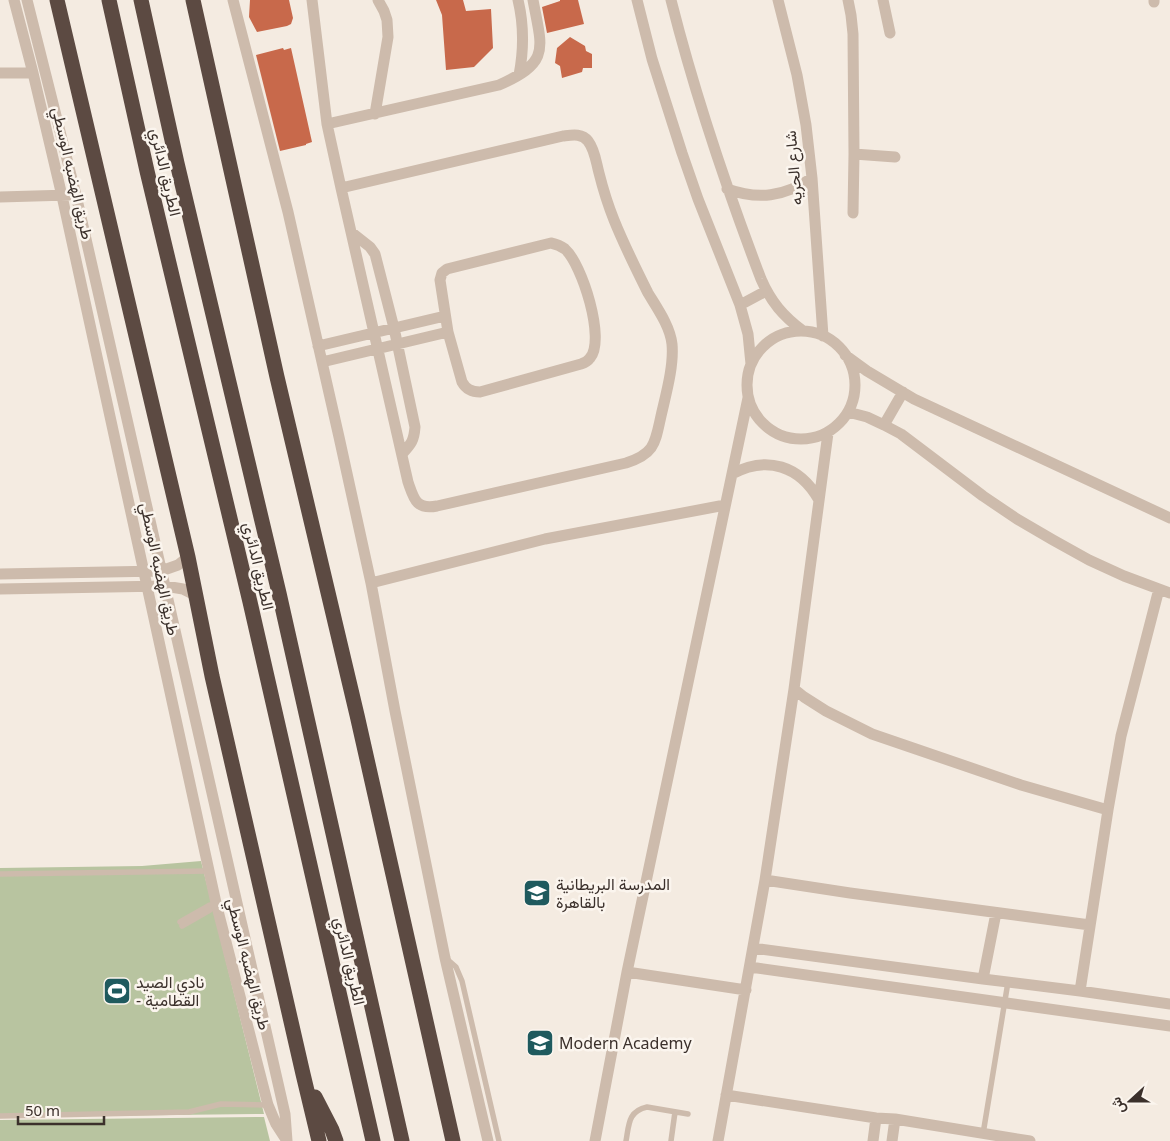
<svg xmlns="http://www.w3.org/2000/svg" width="1170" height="1141" viewBox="0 0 1170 1141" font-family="'Noto Sans',Vazirmatn,sans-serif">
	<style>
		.green { fill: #b8c4a0 }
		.building { fill: #c8694b }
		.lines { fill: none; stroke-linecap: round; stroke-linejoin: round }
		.lane { stroke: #cdbbac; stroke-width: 5.5 }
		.street { stroke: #cdbbac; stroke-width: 11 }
		.highway { stroke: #5c4a42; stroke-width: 15 }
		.labels { text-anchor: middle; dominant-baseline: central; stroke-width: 5; stroke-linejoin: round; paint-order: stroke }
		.street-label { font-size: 16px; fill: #3b302b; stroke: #fbf5ee }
		.poi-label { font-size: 16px; fill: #3b302b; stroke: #fbf5ee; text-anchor: start }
	</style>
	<rect width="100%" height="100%" fill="#f4ebe1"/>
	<path class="green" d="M201 861 264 1114 0 1117V868L142 866Z
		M264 1117 270 1141H0V1120Z"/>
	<path class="building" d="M250 0H289L293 18 291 24 287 26 257 32 249 17Z
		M436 0H463L466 11 491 9 493 48 474 67 446 70 442 15Z
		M560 0H578L584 24 547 33 542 7 560 1Z
		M570 37 585 46 586 51 592 54V68H583L582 72 562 78 560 66 555 63 557 48Z
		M283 48 284 50 291 48 312 142 306 144V145L280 151 256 55Z"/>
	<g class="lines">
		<path class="lane" d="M0 874 210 871
			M180 922 210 905 216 903
			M182 926 210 910 216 903
			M448 960 456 967 462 981 499 1141
			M0 1116 189 1112 221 1104 268 1105
			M983 1134 1008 982
			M626 1141C629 1125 628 1111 647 1107L688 1114
			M671 1141 675 1112"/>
		<path class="street" d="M14 0 33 73 62 196 216 903 268 1105 276 1124 287 1141
			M27 0 76 195 285 1114 287 1141
			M233 0 288 212 339 437 371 583 395 711 445 958 488 1141
			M312 0 327 124 341 188 408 482C414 499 416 510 437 506L626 463C655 454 655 443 661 416 666 394 674 366 672 344 670 326 657 308 648 293 636 269 624 245 614 220 608 205 603 189 599 173 596 162 595 150 588 141 582 133 572 135 563 136L341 188
			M518 0C524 25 524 49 519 75
			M637 0 652 59 682 153 698 199 740 305 748 334 751 364
			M671 0C695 95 726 187 761 279 771 302 783 316 803 331
			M778 0 797 75 806 125 812 178 823 336
			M848 0 851 15 853 34 854 154 853 213
			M883 0 890 33
			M1154 2V0
			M0 73H33
			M375 114 388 37 387 20 384 11 378 0
			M327 124 499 85C551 62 542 49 533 0
			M854 154 895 157
			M727 189C758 200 784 197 812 178
			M0 197 69 195
			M351 232 370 247 375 254 394 328 415 427C414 441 411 444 402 454
			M551 243C556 244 561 246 565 249 582 264 606 340 590 358 588 361 584 363 581 364L480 392C471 392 466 389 462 382L448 332 440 280 442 273 447 269Z
			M740 305 766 291
			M747 385a54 54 0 1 1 108 0a54 54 0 1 1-108 0Z
			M318 346 445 316
			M845 355 867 371 914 399 1170 518
			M322 362 448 332
			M848 412 867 417 884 425 901 434 983 496 1017 519 1053 540 1089 560 1124 576 1170 593
			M884 425 903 392
			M732 474C767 455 800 466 819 500
			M0 574 161 571 178 565 188 557
			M371 583 545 539 725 505
			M0 589 165 586 183 589 195 595
			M794 689 804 697 826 711 872 734 1021 785 1108 810
			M765 880 850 893 1090 925
			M753 948 983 979 1080 991 1170 1004
			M750 967 1170 1026
			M627 972 746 990
			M983 979 996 913
			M1080 991 1108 810 1121 736 1159 589
			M726 1095 876 1118 895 1119 1030 1141
			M595 1141 627 972 748 398
			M718 1141 765 880 794 689 828 433
			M873 1141 876 1118
			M892 1141 895 1119"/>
		<path class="highway" d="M57 0 188 557 212 676 303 1074 319 1141
			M109 0 147 171 250 602 373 1141
			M141 0 177 163 279 593 402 1141
			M193 0 277 377 357 715 453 1141
			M315 1097 332 1130 336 1141"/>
	</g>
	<defs>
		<g id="school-square" transform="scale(1.4375)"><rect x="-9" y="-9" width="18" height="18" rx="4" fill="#1f5a5e" stroke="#fbf5ee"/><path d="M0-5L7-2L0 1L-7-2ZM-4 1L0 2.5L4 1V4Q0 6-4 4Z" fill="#fff"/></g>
		<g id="stadium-square" transform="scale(1.4375)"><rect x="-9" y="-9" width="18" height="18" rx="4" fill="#1f5a5e" stroke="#fbf5ee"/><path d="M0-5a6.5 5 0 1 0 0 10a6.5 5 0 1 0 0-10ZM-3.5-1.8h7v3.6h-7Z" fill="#fff"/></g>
		<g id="university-square" transform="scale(1.4375)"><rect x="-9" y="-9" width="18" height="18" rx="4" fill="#1f5a5e" stroke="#fbf5ee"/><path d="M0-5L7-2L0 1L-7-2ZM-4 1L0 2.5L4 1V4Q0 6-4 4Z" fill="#fff"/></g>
	</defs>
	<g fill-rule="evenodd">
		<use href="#school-square" x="537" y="893"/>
		<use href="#stadium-square" x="117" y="991"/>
		<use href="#university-square" x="540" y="1043"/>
	</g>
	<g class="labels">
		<g class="street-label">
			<text transform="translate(793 168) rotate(-95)">شارع الحريه</text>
			<text transform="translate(166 172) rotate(77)">الطريق الدائري</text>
			<text transform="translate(73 173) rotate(77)">طريق الهضبه الوسطي</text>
			<text transform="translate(259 566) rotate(77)">الطريق الدائري</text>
			<text transform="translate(160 569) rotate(78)">طريق الهضبه الوسطي</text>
			<text transform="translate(350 961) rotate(77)">الطريق الدائري</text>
			<text transform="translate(249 964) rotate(76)">طريق الهضبه الوسطي</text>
		</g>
		<g class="poi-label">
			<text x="556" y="884">المدرسة البريطانية<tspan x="556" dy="18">بالقاهرة</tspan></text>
			<text x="136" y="982">نادي الصيد<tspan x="136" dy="18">- القطامية</tspan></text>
			<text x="559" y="1043">Modern Academy</text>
		</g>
	</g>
	<g transform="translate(1130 1101) rotate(249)" stroke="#fbf5ee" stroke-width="4" paint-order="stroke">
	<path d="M0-4L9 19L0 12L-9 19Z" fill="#3b302b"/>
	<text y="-8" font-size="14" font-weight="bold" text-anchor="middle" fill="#3b302b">ش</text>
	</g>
	<path d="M18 1116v8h86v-8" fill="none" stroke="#3b302b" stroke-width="2.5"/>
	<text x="25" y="1116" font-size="15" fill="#3b302b" stroke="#fbf5ee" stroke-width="4" paint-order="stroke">50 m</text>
</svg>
